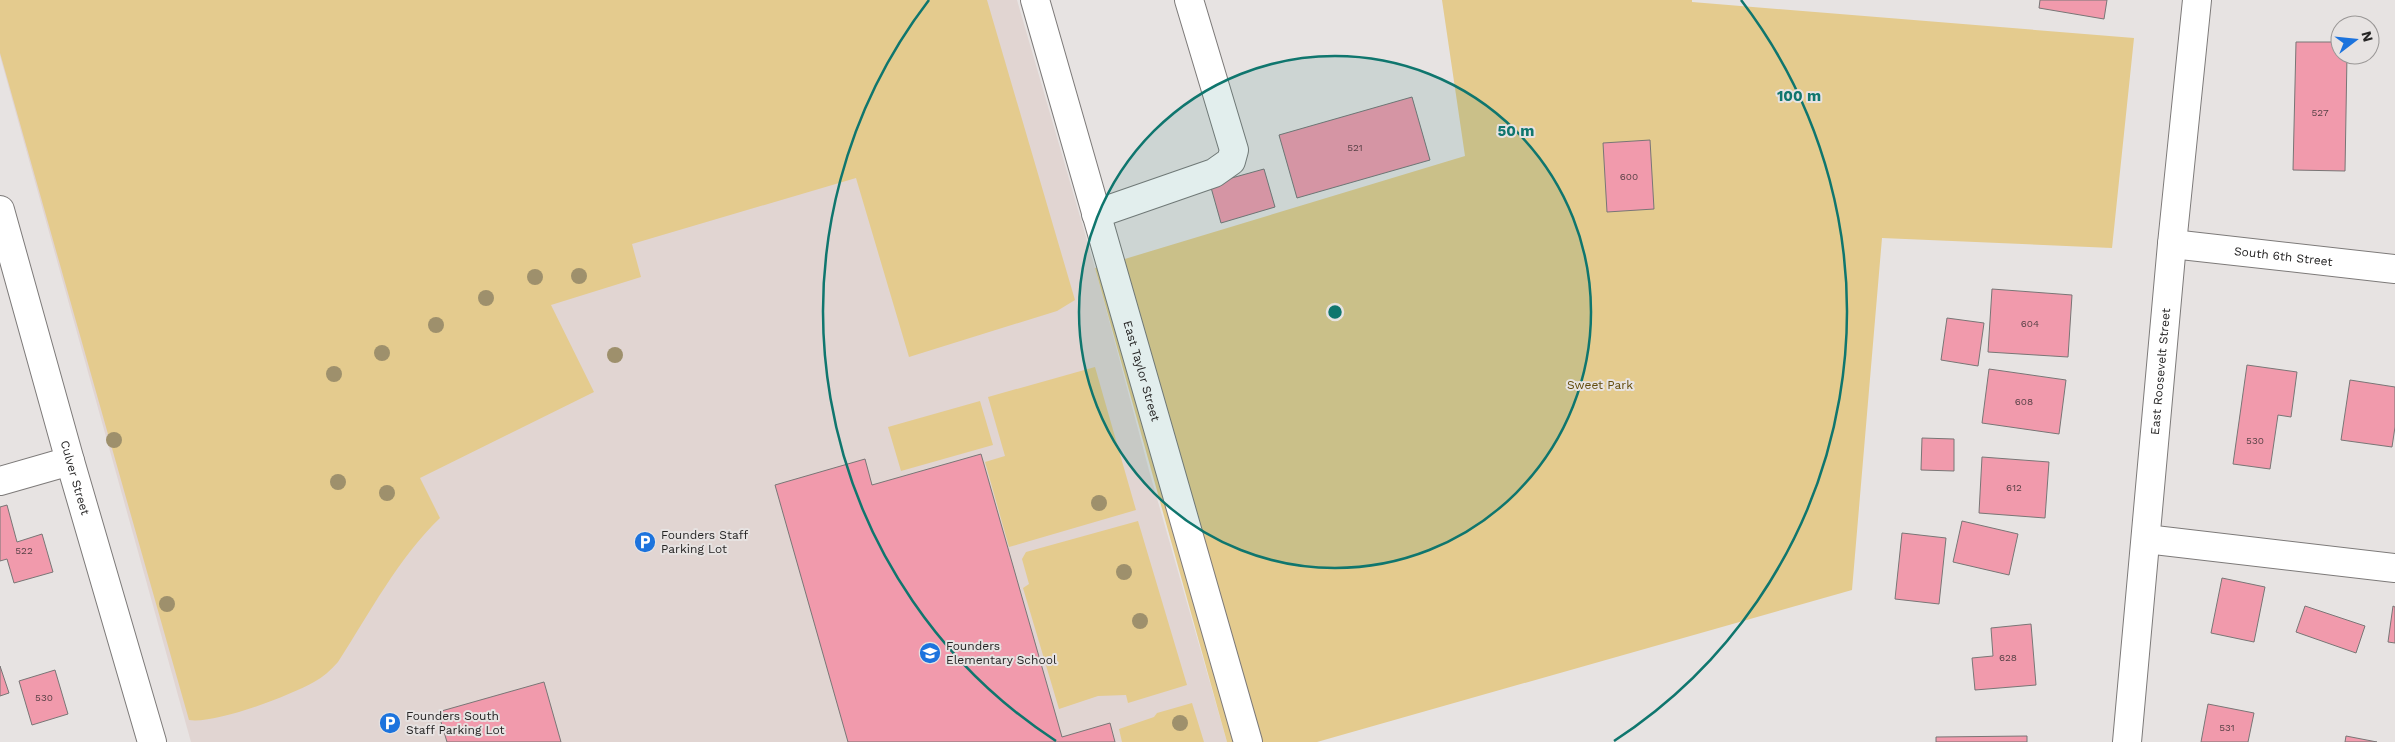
<svg xmlns="http://www.w3.org/2000/svg" width="2395" height="742" viewBox="0 0 2395 742" font-family="'Work Sans',sans-serif">
	<style>
		.built { fill: #e1d5d2 }
		.green { fill: #e4cb8e }
		.building { fill: #f19aac; stroke: #797676 }
		.lines { fill: none; stroke-linecap: round; stroke-linejoin: round }
		.minor-casing { stroke: #7d7a79; stroke-width: 30 }
		.minor { stroke: #fff; stroke-width: 28 }
		.tree { fill: #9e906c }
		.ring { fill: none; stroke: #0f766e; stroke-width: 2.5 }
		.labels { text-anchor: middle; dominant-baseline: central; stroke-width: 4; stroke-linejoin: round; paint-order: stroke }
		.number-label { font-size: 10px; fill: #594247 }
		.street-label { font-size: 12px; fill: #262525; stroke: #e7e3e2 }
		.park-label { font-size: 12px; fill: #624c0c; stroke: #e7e3e2 }
		.poi-label { font-size: 12px; fill: #262525; stroke: #e7e3e2; text-anchor: start }
		.centre { fill: #0f766e; stroke: #e7e3e2; stroke-width: 2.5 }
		.ring-label { font-size: 15px; text-anchor: middle; font-weight: bold; fill: #0f766e; stroke: #e7e3e2; stroke-width: 4; stroke-linejoin: round; paint-order: stroke }
	</style>
	<rect width="100%" height="100%" fill="#e7e3e2"/>
	<path class="built" d="M0 0H1017L1095 268 1150 474 1227 742H191L0 56Z"/>
	<path class="green" d="M0 0H987L1075 300 1057 311 909 357 856 178 632 244 641 277 551 305 594 392 420 478 440 518C399 557 369 614 338 662 331 670 323 677 314 682 289 696 216 724 189 720L0 53Z
		M1442 0H1692V2L2134 38 2112 248 1882 238 1852 590 1317 742H1227L1095 268 1465 156Z
		M1095 367 1136 510 1009 547 985 462 1005 456 988 397Z
		M980 401 993 445 901 471 888 427Z
		M1138 521 1187 685 1128 703 1126 695 1098 696 1059 709 1023 588 1029 584 1022 559 1026 552Z
		M1192 703 1204 742H1122L1119 729 1154 717 1157 713Z"/>
	<path class="building" d="M2040 0H2107L2104 19 2039 8Z
		M2296 42H2340V55H2347L2345 171 2293 170Z
		M1412 97 1430 160 1297 198 1279 135Z
		M1650 140 1654 209 1607 212 1603 143Z
		M1264 169 1275 207 1221 223 1210 184Z
		M1992 289 2072 295 2068 357 1988 352Z
		M1947 318 1984 323 1978 366 1941 360Z
		M2247 365 2297 372 2291 417 2278 415 2270 469 2233 464Z
		M1989 369 2066 380 2059 434 1982 423Z
		M2350 380 2395 387V427L2392 447 2341 440Z
		M1922 438 1954 439V471L1921 470Z
		M981 454 1062 737 1110 723 1115 742H848L775 485 865 459 872 485Z
		M1982 457 2049 462 2045 518 1979 513Z
		M7 505 17 542 42 534 53 572 14 583 7 559 0 561V507Z
		M1962 521 2018 534 2009 575 1953 562Z
		M1902 533 1946 538 1939 604 1895 599Z
		M2222 578 2265 587 2254 642 2211 633Z
		M2305 606 2365 626 2356 653 2296 632Z
		M2393 606 2395 607V643L2388 642Z
		M2031 624 2036 685 1975 690 1972 658 1993 656 1991 628Z
		M0 666 9 693 0 696Z
		M55 670 68 714 32 725 19 681Z
		M544 682 561 742H447L438 712Z
		M2208 704 2254 713 2248 742H2201Z
		M2027 736V742H1936V737Z
		M2346 736 2377 742H2345Z"/>
	<g class="lines">
		<g class="minor-casing">
			<g id="minor">
				<path id="s1" d="M1035 0 1248 742"/>
				<path id="s2" d="M0 210 70 461 152 742"/>
				<path d="M1096 214 1214 173 1231 161 1234 150 1189 0"/>
				<path id="s3" d="M2172 244 2395 269"/>
				<path d="M0 481 70 461"/>
				<path d="M2146 539 2395 568"/>
				<path id="s4" d="M2127 742 2172 244 2197 0"/>
			</g>
		</g>
		<use href="#minor" class="minor"/>
	</g>
	<g class="tree">
		<circle cx="579" cy="276" r="8"/>
		<circle cx="535" cy="277" r="8"/>
		<circle cx="486" cy="298" r="8"/>
		<circle cx="436" cy="325" r="8"/>
		<circle cx="382" cy="353" r="8"/>
		<circle cx="615" cy="355" r="8"/>
		<circle cx="334" cy="374" r="8"/>
		<circle cx="114" cy="440" r="8"/>
		<circle cx="338" cy="482" r="8"/>
		<circle cx="387" cy="493" r="8"/>
		<circle cx="1099" cy="503" r="8"/>
		<circle cx="1124" cy="572" r="8"/>
		<circle cx="167" cy="604" r="8"/>
		<circle cx="1140" cy="621" r="8"/>
		<circle cx="1180" cy="723" r="8"/>
	</g>
	<circle cx="1335" cy="312" r="256" fill="#0f766e" fill-opacity=".12"/>
	<g class="ring">
		<circle cx="1335" cy="312" r="256"/>
		<path d="M1056 741A512 512 0 0 1 929 0M1741 0A512 512 0 0 1 1614 741"/>
	</g>
	<defs>
		<g id="parking-disc" transform="scale(1.125)"><circle r="9.5" fill="#1c73dd" stroke="#e7e3e2"/><path d="M-3.5-5.5H1a3.5 3.5 0 0 1 0 7H-1V5.5H-3.5ZM-1-3.4V-.6H.8a1.4 1.4 0 0 0 0-2.8Z" fill="#fff"/></g>
		<g id="school-disc" transform="scale(1.125)"><circle r="9.5" fill="#1c73dd" stroke="#e7e3e2"/><path d="M0-5L7-2L0 1L-7-2ZM-4 1L0 2.5L4 1V4Q0 6-4 4Z" fill="#fff"/></g>
	</defs>
	<g fill-rule="evenodd">
		<use href="#parking-disc" x="645" y="542"/>
		<use href="#school-disc" x="930" y="653"/>
		<use href="#parking-disc" x="390" y="723"/>
	</g>
	<g class="labels">
		<g class="number-label">
			<text x="2320" y="112">527</text>
			<text x="1355" y="147">521</text>
			<text x="1629" y="176">600</text>
			<text x="2030" y="323">604</text>
			<text x="2024" y="401">608</text>
			<text x="2255" y="440">530</text>
			<text x="2014" y="487">612</text>
			<text x="24" y="550">522</text>
			<text x="2008" y="657">628</text>
			<text x="44" y="697">530</text>
			<text x="2227" y="727">531</text>
		</g>
		<g class="street-label">
			<text stroke="none"><textPath href="#s3" startOffset="112">South 6th Street</textPath></text>
			<text stroke="none"><textPath href="#s1" startOffset="386">East Taylor Street</textPath></text>
			<text stroke="none"><textPath href="#s4" startOffset="372">East Roosevelt Street</textPath></text>
			<text stroke="none"><textPath href="#s2" startOffset="278">Culver Street</textPath></text>
		</g>
		<g class="park-label">
			<text x="1600" y="385">Sweet Park</text>
		</g>
		<g class="poi-label">
			<text x="661" y="535">Founders Staff<tspan x="661" dy="14">Parking Lot</tspan></text>
			<text x="946" y="646">Founders<tspan x="946" dy="14">Elementary School</tspan></text>
			<text x="406" y="716">Founders South<tspan x="406" dy="14">Staff Parking Lot</tspan></text>
		</g>
	</g>
	<circle cx="1335" cy="312" r="8" class="centre"/>
	<g class="ring-label">
		<text x="1799" y="101">100 m</text>
		<text x="1516" y="136">50 m</text>
	</g>
	<g transform="translate(2355 40) rotate(74)"><circle r="24" fill="#e7e3e2" stroke="#9a9796"/>
	<path d="M0-4L9 19L0 12L-9 19Z" fill="#1c73dd"/>
	<text y="-8" font-size="14" font-weight="bold" text-anchor="middle" fill="#262525">N</text>
	</g>
</svg>
